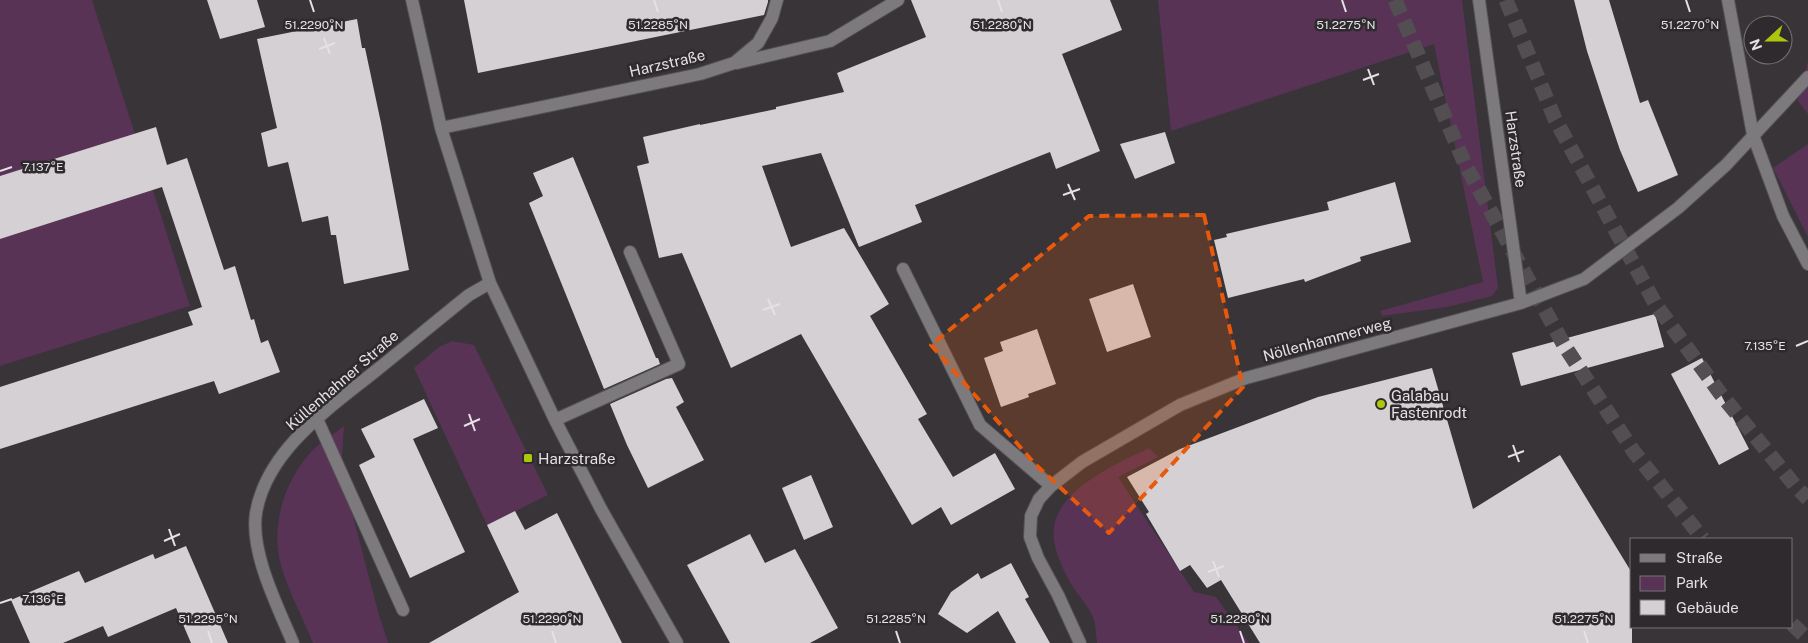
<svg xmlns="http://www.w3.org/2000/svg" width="1808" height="643" viewBox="0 0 1808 643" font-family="'Public Sans',sans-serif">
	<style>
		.green { fill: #583356 }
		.building { fill: #d5d0d4 }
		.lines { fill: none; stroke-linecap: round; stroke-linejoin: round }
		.highway-tunnel { stroke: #524e52; stroke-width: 15; stroke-dasharray: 15 8; stroke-linecap: butt }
		.minor-casing { stroke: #545054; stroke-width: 14 }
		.minor { stroke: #7c7a7c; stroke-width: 12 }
		.marked { fill: #e8590c; fill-opacity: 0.2; stroke: #e8590c; stroke-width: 4; stroke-dasharray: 10 6; stroke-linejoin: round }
		.ticks { fill: none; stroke: #e4e2e4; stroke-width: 2 }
		.poi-dot { fill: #adc60d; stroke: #2e2a2e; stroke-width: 2 }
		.labels { text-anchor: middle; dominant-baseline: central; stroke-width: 5; stroke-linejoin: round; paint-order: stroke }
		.street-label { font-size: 15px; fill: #e4e2e4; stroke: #2e2a2e }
		.poi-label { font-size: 15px; fill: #e4e2e4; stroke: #2e2a2e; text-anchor: start }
		.ticks-label { font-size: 12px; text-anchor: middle; fill: #e4e2e4; stroke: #2e2a2e; stroke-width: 5; stroke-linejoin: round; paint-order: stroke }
	</style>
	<rect width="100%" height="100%" fill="#383438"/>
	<path class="green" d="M0 0H92L190 306 0 366Z
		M1158 0H1462L1498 288 1492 296 1447 307 1382 316 1380 311 1483 282 1434 44 1171 131Z
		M1808 61V114L1798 101Z
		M1808 144V237L1773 168Z
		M452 341 474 345 548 495 487 525 414 368 439 347Z
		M344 426 341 471 379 615 388 643H313C302 615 282 580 278 551 274 516 287 478 311 452 320 442 333 435 344 426Z
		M1149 448 1158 457 1118 477 1194 592 1216 597 1249 643H1097C1096 636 1096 627 1094 620 1090 607 1078 596 1071 584 1062 568 1051 545 1054 526 1061 487 1117 464 1149 448Z"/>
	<path class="building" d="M207 0H257L265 27 220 39Z
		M464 0H768V2L764 15 478 73Z
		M911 0H1110L1122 30 1062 54 1100 151 1056 169 1050 152 915 205 922 222 859 247 821 153 762 166 791 247 844 228 889 304 870 316 927 414 918 419 953 477 995 453 1015 489 951 525 941 507 912 525 801 334 731 368 682 253 659 258 637 166 649 163 643 137 700 124V125L776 109V107L844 92 837 73 926 37Z
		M1574 0H1609L1640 103 1648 100 1678 175 1638 192 1620 150 1604 103 1587 51Z
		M357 19 362 48H365L381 123 409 270 344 284 336 235H331L328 216 302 222 288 162 268 167 261 133 277 128 257 39Z
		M156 127 167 165 187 158 224 270 235 266 251 320 254 319 261 343 268 340 280 372 219 394 214 381 0 449V387L193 325 188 312 202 307 162 187 0 239V176Z
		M1165 132 1175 163 1135 179 1120 144Z
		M573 157 656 358H658L660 364 604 389 529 203 543 196 533 173Z
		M1395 182 1411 242 1360 257 1361 261 1305 282 1304 279 1228 298 1214 240 1227 237 1226 234 1329 210 1327 202Z
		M1133 284 1151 337 1107 352 1089 299Z
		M1655 314 1664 347 1521 386 1512 353Z
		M1037 329 1056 384 1028 394 1029 397 1001 407 984 358 1003 351 1000 342Z
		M1702 358 1749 449 1719 465 1671 374Z
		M1432 368 1473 509 1560 455 1632 573V643H1260L1221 580 1207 588 1190 565 1180 571 1146 514 1149 512 1127 477 1180 449 1318 397Z
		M672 378 684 402 676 407 704 460 648 488 627 445 610 404 666 379Z
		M424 399 438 428 413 439 465 552 410 578 359 465 375 457 361 429Z
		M811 475 833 527 804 540 782 488Z
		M515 511 525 530 557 513 622 643H429L519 592 487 525Z
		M750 534 765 563 795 549 838 628 810 643H730L687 565Z
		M186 546 228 643H191L176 608 108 637 103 626 63 643H30L11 600 79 571 85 583 153 554 155 559Z
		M1011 563 1029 597 1025 599 1050 643H1016L998 611 967 633 938 614 951 592 978 573 981 579Z"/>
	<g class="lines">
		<path class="highway-tunnel" d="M1395 0 1465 164 1564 345 1634 452 1703 539
			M1506 0 1555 119 1656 305 1720 393 1796 487 1808 499
			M1792 624 1808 639"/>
		<g class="minor-casing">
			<path id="minor" d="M412 0 441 128 490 283 555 420 601 509 677 643
				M1479 0 1521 303
				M1728 0 1753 135 1783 216 1808 264
				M737 63 830 41 898 0
				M441 128 700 74 734 63 758 43 772 18 777 0
				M903 269 980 425 1051 486
				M317 419 403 610
				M555 420 679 364 630 252
				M293 643C278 607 250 553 256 513 267 449 331 407 378 369 409 344 439 319 469 295L490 283
				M1080 643 1058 595 1038 558 1030 537 1031 516 1039 499 1051 486 1082 462 1180 405 1246 378 1521 303 1584 279 1678 208 1726 165 1808 77"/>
		</g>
		<use href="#minor" class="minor"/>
	</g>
	<path class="marked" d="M1204 215 1243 387 1109 533 1035 464 931 345 1089 216Z"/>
	<path class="ticks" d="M310 0 314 12M654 0 658 12M998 0 1002 12M1342 0 1346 12M1686 0 1690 12M324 38 330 54M319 49 335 43M1368 69 1374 85M1363 80 1379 74M0 171 12 167M1068 184 1075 200M1063 195 1080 189M768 299 775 315M763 310 780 304M1796 346 1808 341M469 414 475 431M464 426 480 419M1513 445 1519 462M1508 457 1524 451M169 529 175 546M164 541 180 534M1213 561 1219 577M1208 572 1224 566M0 603 12 599M208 631 212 643M552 631 556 643M896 631 900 643M1240 631 1244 643M1584 631 1588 643"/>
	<g class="poi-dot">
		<circle cx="1381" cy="404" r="5"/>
		<rect x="523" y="453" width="10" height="10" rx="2.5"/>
	</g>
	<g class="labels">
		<g class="street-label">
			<text transform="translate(667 63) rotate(-13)">Harzstraße</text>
			<text transform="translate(1516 149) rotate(82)">Harzstraße</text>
			<text transform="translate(1327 339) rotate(-15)">Nöllenhammerweg</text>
			<text transform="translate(342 380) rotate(-41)">Küllenhahner Straße</text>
		</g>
		<g class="poi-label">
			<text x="1391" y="395">Galabau<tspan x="1391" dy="17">Fastenrodt</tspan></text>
			<text x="538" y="458">Harzstraße</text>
		</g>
	</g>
	<g class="ticks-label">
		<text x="314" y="29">51.2290°N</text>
		<text x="658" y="29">51.2285°N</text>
		<text x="1002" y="29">51.2280°N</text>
		<text x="1346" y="29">51.2275°N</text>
		<text x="1690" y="29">51.2270°N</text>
		<text x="43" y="171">7.137°E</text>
		<text x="1765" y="350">7.135°E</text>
		<text x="43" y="603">7.136°E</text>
		<text x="208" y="623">51.2295°N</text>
		<text x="552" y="623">51.2290°N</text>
		<text x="896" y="623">51.2285°N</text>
		<text x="1240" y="623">51.2280°N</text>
		<text x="1584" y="623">51.2275°N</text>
	</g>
	<rect x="1630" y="538" width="162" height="90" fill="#2e2a2e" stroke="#777477"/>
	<rect x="1640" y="554" width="25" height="8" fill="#7c7a7c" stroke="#777477"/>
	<text x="1676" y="563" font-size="15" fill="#e4e2e4">Straße</text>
	<rect x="1640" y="576" width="25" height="15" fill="#583356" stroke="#777477"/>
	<text x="1676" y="588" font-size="15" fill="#e4e2e4">Park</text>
	<rect x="1640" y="600" width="25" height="15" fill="#d5d0d4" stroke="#777477"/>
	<text x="1676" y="613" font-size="15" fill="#e4e2e4">Gebäude</text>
	<g transform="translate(1768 40) rotate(249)"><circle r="24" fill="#2e2a2e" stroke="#777477"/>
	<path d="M0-4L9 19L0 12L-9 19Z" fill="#adc60d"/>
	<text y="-8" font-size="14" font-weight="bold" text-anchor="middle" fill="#e4e2e4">N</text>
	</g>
</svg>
